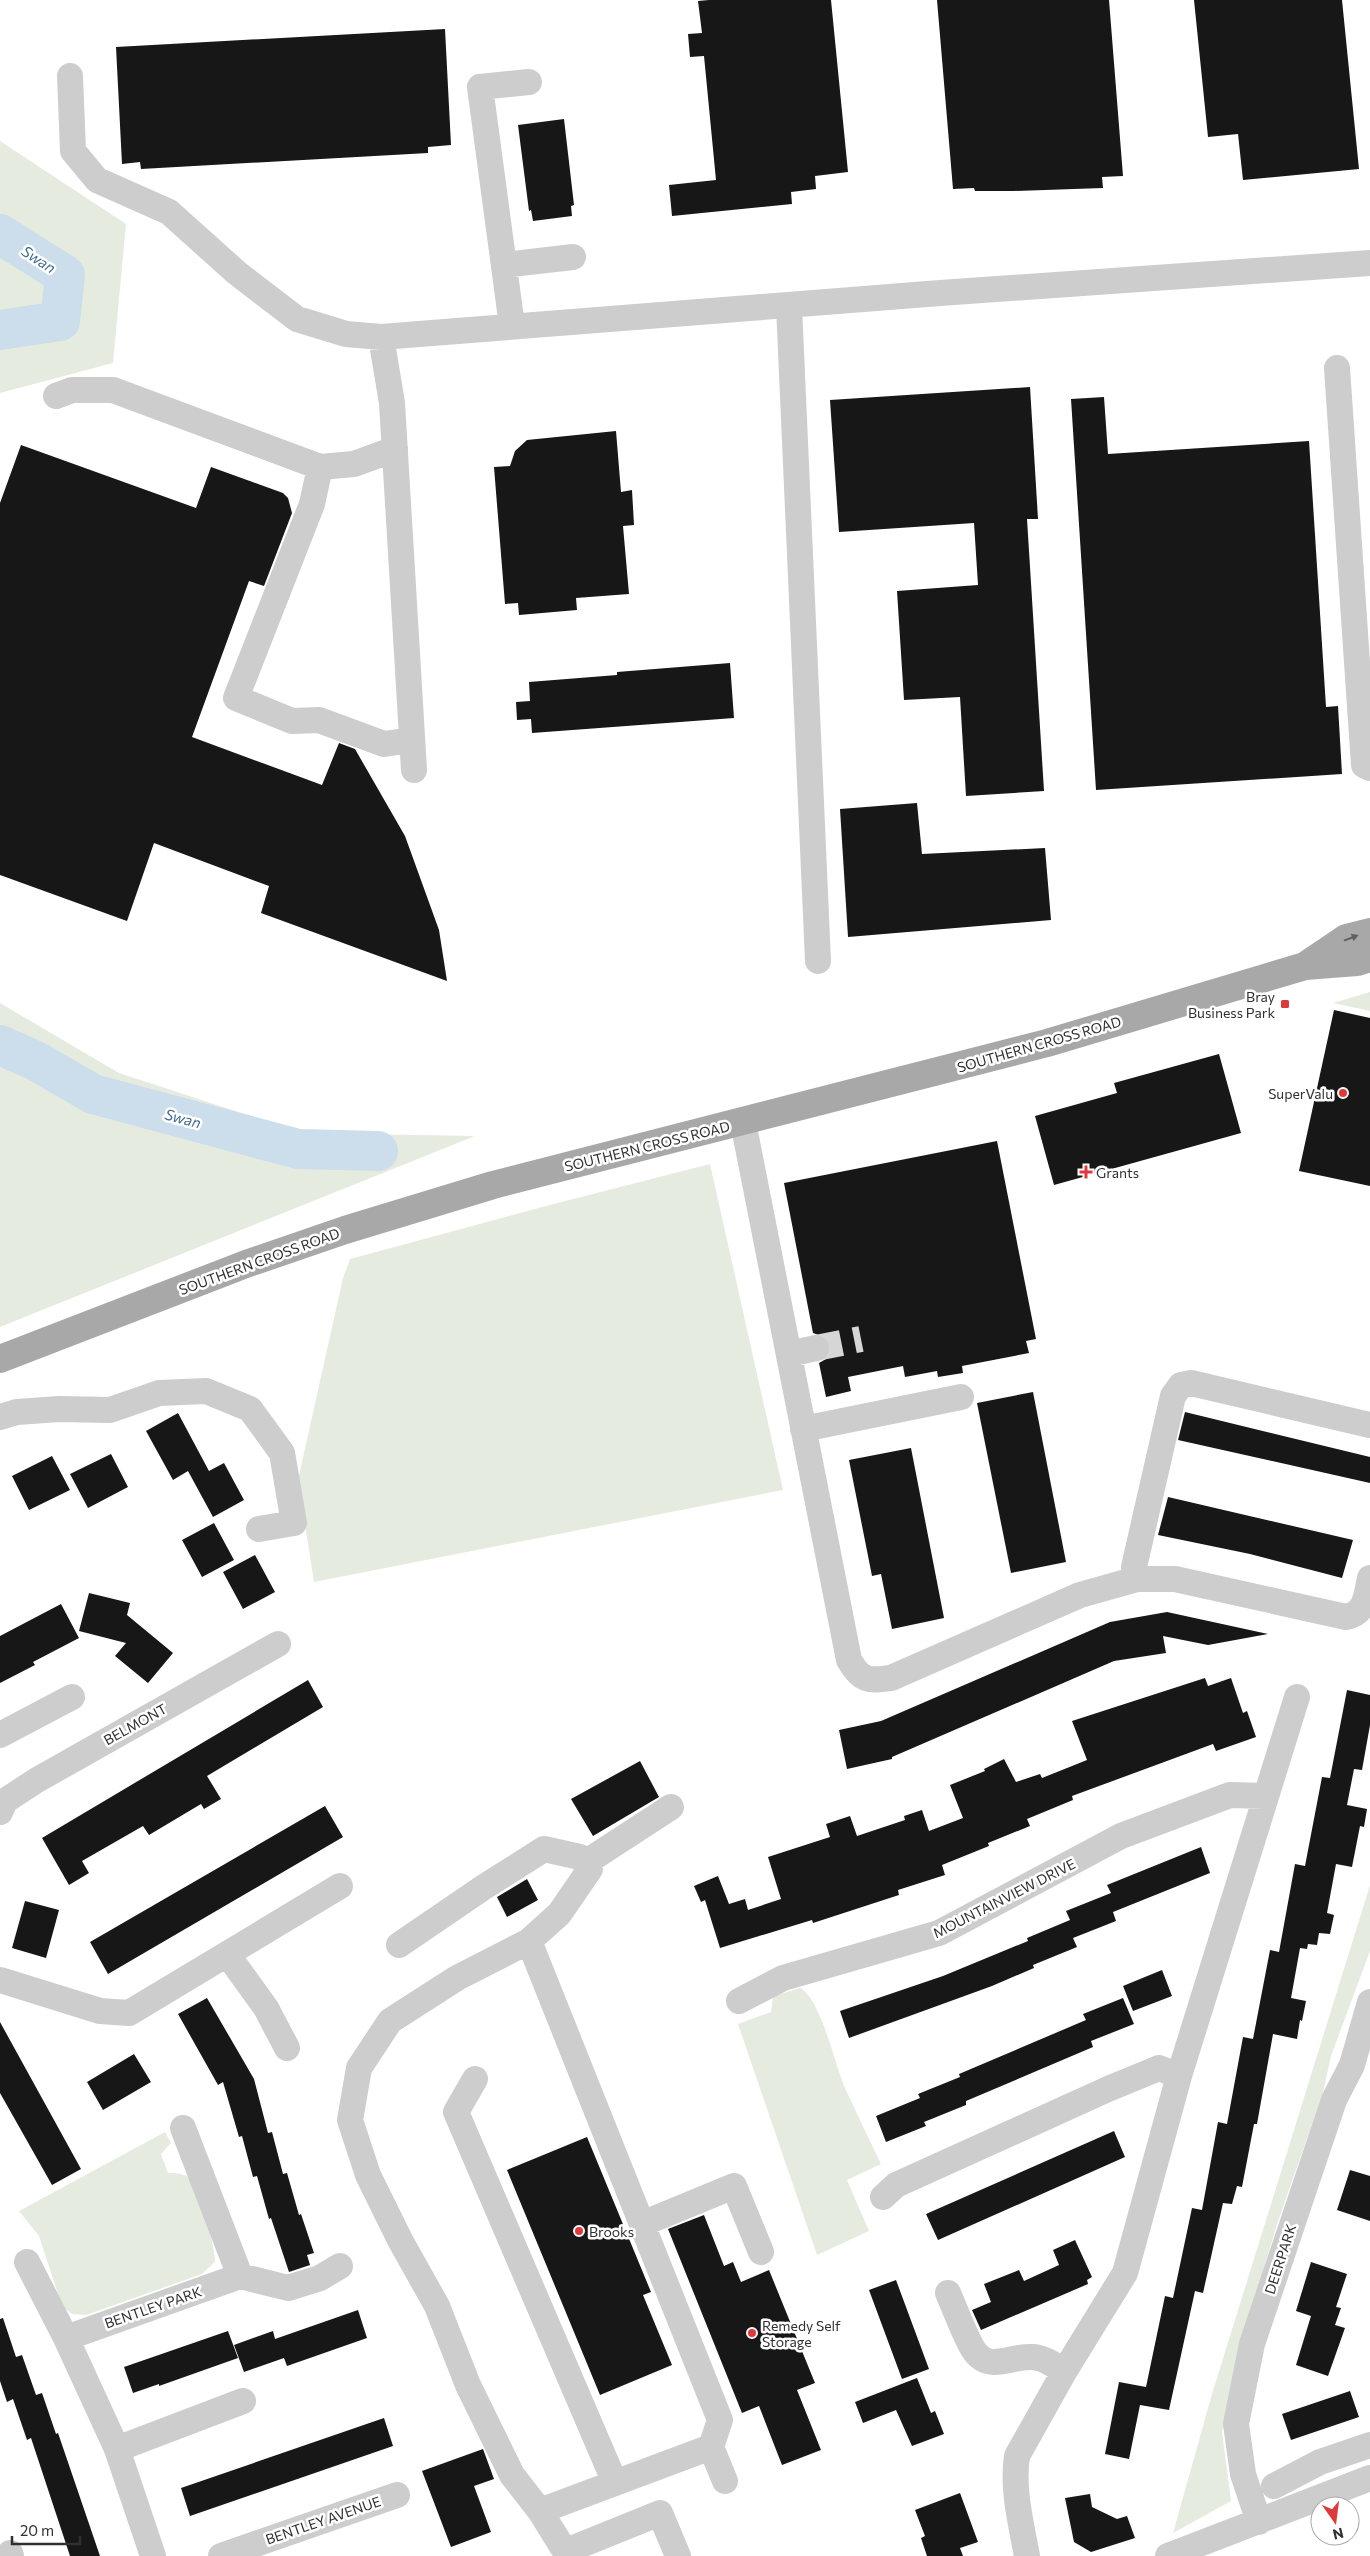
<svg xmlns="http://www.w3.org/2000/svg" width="1370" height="2556" viewBox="0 0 1370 2556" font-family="Commissioner,sans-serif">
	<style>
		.green { fill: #e5ecdf }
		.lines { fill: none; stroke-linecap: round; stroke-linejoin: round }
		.river { stroke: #ccddeb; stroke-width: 40 }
		.building { fill: #171717 }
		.minor-tunnel { stroke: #d6d6d6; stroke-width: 26; stroke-dasharray: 26 13; stroke-linecap: butt }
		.minor { stroke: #cdcdcd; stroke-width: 26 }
		.major { stroke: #a8a8a8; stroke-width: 28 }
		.oneway { fill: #606060 }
		.poi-dot { fill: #df3a3b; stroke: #fff; stroke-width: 2 }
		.labels { text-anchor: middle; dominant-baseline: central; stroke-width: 5; stroke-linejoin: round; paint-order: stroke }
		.poi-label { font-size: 14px; fill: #303030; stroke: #fff; text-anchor: start }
		.street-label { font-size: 14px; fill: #303030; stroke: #fff }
		.water-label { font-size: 15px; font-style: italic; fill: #406c90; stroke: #fff }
	</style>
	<rect width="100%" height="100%" fill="#fff"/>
	<path class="green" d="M0 141 126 224 113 363 0 393Z
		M1370 992V1011L1333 1003Z
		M0 1003 119 1073 303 1133 475 1136 0 1327Z
		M710 1164 783 1490 314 1582 298 1480 343 1278 350 1259 546 1206Z
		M1370 1885V1951L1331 2056 1323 2093 1277 2224 1243 2340 1222 2432 1231 2501 1173 2533 1212 2394Z
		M801 1988C822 2003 834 2062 845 2088 857 2114 869 2139 881 2164L847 2180 869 2231 817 2255 738 2024 771 2012 773 1996Z
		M165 2132 171 2143 161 2154 168 2173C177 2173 187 2173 193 2182 201 2195 215 2246 215 2262L202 2274 86 2315 72 2314 62 2306 39 2236 19 2211Z"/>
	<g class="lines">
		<path class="river" d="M0 234 65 275 60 321 0 330
			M0 1045 36 1061 93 1094 298 1149 378 1151"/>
	</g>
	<path class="building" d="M709 0H831L848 172 815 176 816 189 791 192 792 204 672 216 669 185 716 180 704 56 690 57 688 34 702 33 698 1Z
		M937 0H1109L1123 176 1102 177 1103 188 1013 191H975L974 188 953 189Z
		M1194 0H1342L1359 169 1243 180 1238 134 1208 137Z
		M445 29 451 145 428 147V153L141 169 140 162 122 164 116 47Z
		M564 119 574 205 571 206 572 216 533 221 531 210 529 211 518 125Z
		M1030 387 1038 519H1027L1044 791 966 796 960 697 904 700 897 591 978 585 974 523 839 532 830 400Z
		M1104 397 1108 454 1309 441 1326 707 1338 706 1342 774 1096 790 1071 399Z
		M616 431 621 492 632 490 634 525 623 526 629 594 576 598 577 610 519 615 518 603 505 604 494 467 510 466 515 451 527 440Z
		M21 445 196 508 211 467 283 493 288 498 292 513 264 586 249 581 192 737 322 785 339 743 355 749 405 836 439 930 447 981 261 913 269 886 154 843 127 921 0 875V503Z
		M730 663 734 718 532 733 531 719 517 720 516 702 530 701 529 682 617 675V672Z
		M917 803 922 854 1045 848 1051 920 848 937 840 809Z
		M1334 1010 1370 1018V1186L1299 1171Z
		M1219 1054 1241 1133 1054 1185 1035 1116 1117 1093 1114 1083Z
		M997 1141 1036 1339 1026 1341 1029 1353 962 1366 963 1373 938 1377 937 1371 905 1377 903 1366 848 1377 851 1391 826 1397 819 1363 826 1359 831 1345 827 1338 813 1333 784 1183Z
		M1033 1392 1066 1562 1011 1573 977 1403Z
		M1185 1412 1370 1457V1483L1178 1440Z
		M178 1413 209 1471 224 1463 244 1500 213 1517 188 1471 173 1480 146 1431Z
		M911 1448 944 1618 892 1629 881 1574 872 1576 849 1460Z
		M111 1454 128 1487 88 1508 70 1474Z
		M52 1456 70 1490 29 1510 12 1476Z
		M1168 1497 1353 1540 1342 1578 1250 1554 1158 1535Z
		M214 1523 234 1560 202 1577 182 1540Z
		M255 1555 275 1592 243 1609 223 1572Z
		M89 1593 130 1603 127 1615 173 1653 148 1683 115 1656 126 1643 79 1631Z
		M61 1604 79 1638 33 1662 35 1665 0 1683V1636Z
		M1167 1612 1268 1634 1208 1645 1163 1636 1166 1653 1114 1661 892 1757V1759L847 1769 839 1730 881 1721 1110 1622Z
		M1205 1678 1208 1686 1231 1678 1243 1713 1247 1711 1256 1737 1216 1751 1213 1744 1072 1796 1073 1800 1027 1819 1030 1826 988 1843 989 1846 942 1865 945 1875 898 1890 899 1895 813 1923 812 1920 720 1948 705 1900 701 1902 694 1886 718 1876 729 1904 745 1899 748 1910 781 1899 768 1857 830 1837 826 1824 850 1816 857 1836 905 1820 904 1816 922 1810 929 1831 963 1818 950 1785 985 1771 984 1769 1004 1759 1016 1782 1040 1774 1042 1778 1087 1760 1072 1721Z
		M308 1680 323 1707 207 1776 221 1799 204 1809 201 1804 149 1835 143 1826 82 1861 89 1873 69 1885 42 1838Z
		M1347 1690 1370 1695V1725L1362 1770 1354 1769 1347 1805 1367 1809 1364 1827 1360 1826 1352 1867 1336 1864 1327 1913 1334 1915 1330 1934 1319 1933 1317 1945 1308 1944 1307 1949 1300 1948 1291 1998 1306 2001 1302 2021 1300 2020 1297 2039 1273 2034 1257 2124H1254L1242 2187 1237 2186 1232 2204 1223 2203 1203 2293 1195 2291 1169 2410 1140 2405 1129 2459 1105 2454 1119 2382 1146 2387 1165 2296 1173 2298 1192 2208 1202 2210 1218 2122 1227 2124 1243 2037 1253 2039 1270 1950 1279 1952 1295 1864 1305 1866 1322 1777 1330 1778Z
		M640 1761 659 1797 593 1836 571 1799Z
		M325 1806 343 1837 108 1974 90 1942Z
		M1201 1847 1210 1873 1113 1912 1116 1921 1073 1938 1077 1947 1033 1965 1034 1968 992 1986 849 2038 840 2011 943 1976 1028 1941 1027 1938 1070 1920 1066 1911 1111 1893 1107 1885Z
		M527 1879 538 1900 507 1917 497 1897Z
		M25 1901 59 1910 46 1958 12 1948Z
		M1162 1970 1172 1996 1133 2011 1123 1986Z
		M207 1998 254 2079 268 2133 272 2132 283 2174 287 2173 299 2215 301 2214 314 2253 307 2255 310 2265 289 2272 271 2218 269 2219 257 2176 253 2177 242 2136 239 2137 223 2082 218 2085 178 2014Z
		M1123 1998 1134 2024 1091 2041 1093 2047 966 2101V2105L924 2122 926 2126 886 2142 876 2116 920 2098 918 2094 960 2077 959 2074 1086 2020 1083 2014Z
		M0 2022 81 2169 52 2185 0 2093Z
		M134 2054 151 2082 103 2110 87 2082Z
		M1114 2131 1125 2157 938 2240 926 2214Z
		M587 2137 651 2292 643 2295 672 2365 600 2395 507 2170Z
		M1350 2170 1370 2176V2221L1337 2210Z
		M704 2215 724 2266 733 2262 741 2282 769 2270 815 2383 797 2390 821 2450 782 2465 759 2406 742 2413 668 2229Z
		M1075 2240 1092 2277 1087 2280 1088 2284 981 2330 972 2310 991 2302 984 2284 1019 2270 1024 2281 1059 2265 1053 2250Z
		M1311 2262 1347 2274 1336 2307 1341 2308 1335 2325 1345 2328 1328 2376 1296 2365 1311 2316 1296 2311Z
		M896 2280 929 2369 902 2379 869 2290Z
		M358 2310 367 2338 287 2366 284 2358 244 2372 234 2345 273 2331 275 2339Z
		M3 2318 16 2357 22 2355 36 2395 42 2393 56 2434 58 2433 100 2556H70L31 2438 27 2440 13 2399 7 2402 0 2381V2319Z
		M228 2331 238 2358 159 2386V2384L133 2393 124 2367Z
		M917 2378 931 2413 935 2411 944 2434 912 2446 896 2410 863 2423 855 2402Z
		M1350 2391 1359 2417 1291 2440 1282 2414Z
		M384 2418 393 2446 190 2516 181 2488Z
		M483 2449 494 2479 474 2486 491 2532 451 2547 422 2471Z
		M960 2493 978 2542 960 2548 963 2556H927L921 2538 925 2536 915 2510Z
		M1090 2494 1092 2507 1117 2519 1127 2516 1135 2538 1091 2552 1074 2542 1065 2498Z"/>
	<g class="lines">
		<path class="minor-tunnel" d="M816 1348 861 1339"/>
		<path class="minor" d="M70 76 73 151 97 180 169 212 237 273 297 319 346 334 381 337 940 293 1370 263
			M504 265 573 257
			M789 306 818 961
			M512 326 480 87 529 82
			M381 337 392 403 414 770
			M1337 368 1364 765 1370 768
			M56 396 72 390H113L320 467 354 464 395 449
			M320 467 312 504 236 698 292 721 319 720 384 744 412 740
			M743 1122 849 1660C861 1681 868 1681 891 1678L1080 1595 1137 1579H1175L1346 1617C1366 1613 1366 1596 1370 1578
			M789 1354 816 1348
			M0 1417 17 1412 59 1409 110 1410 159 1393 206 1391 250 1409 282 1453 294 1523 259 1529
			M803 1429 961 1397
			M1137 1579 1134 1567 1173 1396 1181 1385 1191 1383 1370 1425
			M0 1735 72 1697
			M0 1812 5 1801 37 1780 278 1644
			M585 1863 671 1807
			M529 1941 720 2420 711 2447 725 2481
			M399 1945 484 1887 544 1849 580 1857 590 1869 559 1914 529 1941 457 1978 390 2021 359 2068 350 2120 368 2175 400 2240 437 2306 468 2385 512 2475 540 2511 568 2556
			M227 1954 266 2008 287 2048
			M0 1980 100 2011 129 2013 340 1886
			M739 2001 783 1978 939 1933 1121 1836 1230 1795 1266 1796
			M475 2079 456 2112 615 2483
			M883 2197 896 2185 1108 2089 1159 2068 1179 2076
			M642 2224 734 2186 761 2252
			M27 2262 66 2338 117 2449 153 2556
			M240 2276 288 2288 320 2278 340 2266
			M948 2293C956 2311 963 2332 973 2349 989 2374 1011 2355 1033 2357 1045 2358 1055 2365 1064 2372
			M66 2338 240 2276 183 2128
			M117 2449 243 2401
			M1274 2486 1320 2462 1370 2445
			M540 2511 711 2447
			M1259 2522 1243 2474 1236 2424 1252 2344 1334 2100 1352 2065 1370 2002
			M566 2551 660 2513 678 2556
			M10 2553 11 2556
			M221 2556 397 2495
			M1027 2556C1021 2523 1012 2489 1017 2456L1064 2372 1125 2273 1179 2076 1297 1697
			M1168 2556 1370 2478"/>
		<path class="major" d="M1306 965 1346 938 1370 932
			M0 1359 246 1264 345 1230 493 1185 1047 1043 1305 966 1357 962 1370 958"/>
	</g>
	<defs><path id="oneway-solid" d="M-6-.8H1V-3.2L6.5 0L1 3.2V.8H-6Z" transform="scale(1.25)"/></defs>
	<use class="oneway" href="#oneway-solid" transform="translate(1351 938) rotate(-21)"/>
	<g class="poi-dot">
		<rect x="1280" y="999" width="10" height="10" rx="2.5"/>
		<circle cx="1343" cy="1093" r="5"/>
		<path d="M1083.5 1164.5h5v5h5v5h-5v5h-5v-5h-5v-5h5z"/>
		<circle cx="579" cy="2231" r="5"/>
		<circle cx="752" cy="2333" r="5"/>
	</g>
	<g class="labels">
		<g class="poi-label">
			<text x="1275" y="996" text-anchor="end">Bray<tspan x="1275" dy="16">Business Park</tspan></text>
			<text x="1333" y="1093" text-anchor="end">SuperValu</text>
			<text x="1096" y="1172">Grants</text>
			<text x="589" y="2231">Brooks</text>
			<text x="762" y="2325">Remedy Self<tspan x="762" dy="16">Storage</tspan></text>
		</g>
		<g class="street-label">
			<text transform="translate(1039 1044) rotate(-16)">SOUTHERN CROSS ROAD</text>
			<text transform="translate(647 1146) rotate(-14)">SOUTHERN CROSS ROAD</text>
			<text transform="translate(259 1261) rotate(-20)">SOUTHERN CROSS ROAD</text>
			<text transform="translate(135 1724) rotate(-29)">BELMONT</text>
			<text transform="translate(1004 1898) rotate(-27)">MOUNTAINVIEW DRIVE</text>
			<text transform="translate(1280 2259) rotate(-72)">DEERPARK</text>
			<text transform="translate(153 2307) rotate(-19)">BENTLEY PARK</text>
			<text transform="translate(323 2520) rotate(-19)">BENTLEY AVENUE</text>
		</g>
		<g class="water-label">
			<text transform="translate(39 259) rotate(33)">Swan</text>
			<text transform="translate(183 1118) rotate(15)">Swan</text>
		</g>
	</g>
	<g transform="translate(1335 2521) rotate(166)"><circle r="24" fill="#ffffff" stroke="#acacac"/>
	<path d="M0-4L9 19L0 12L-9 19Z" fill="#df3a3b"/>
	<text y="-8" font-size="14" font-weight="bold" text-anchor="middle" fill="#303030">N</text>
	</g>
	<path d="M12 2536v8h68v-8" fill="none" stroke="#303030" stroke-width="2.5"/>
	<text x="20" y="2536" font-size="15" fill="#303030" stroke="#ffffff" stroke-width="4" paint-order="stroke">20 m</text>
</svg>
